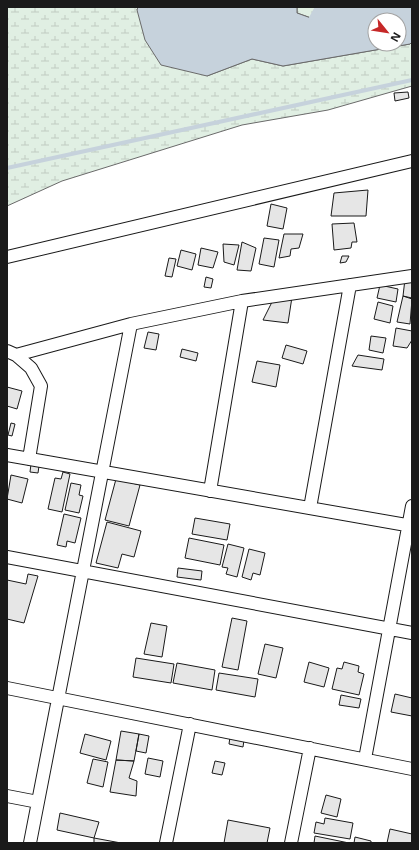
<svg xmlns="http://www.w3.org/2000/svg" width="419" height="850" viewBox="0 0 419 850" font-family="'Open Sans',sans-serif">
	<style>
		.wetland { fill: url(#wetland-marsh); stroke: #6a6a6a }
		.water { fill: #c6d2dc; stroke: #6a6a6a; fill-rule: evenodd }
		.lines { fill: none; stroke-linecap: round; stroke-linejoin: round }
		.stream { stroke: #c6d2dc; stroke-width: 4 }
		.building { fill: #e6e6e6; stroke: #1a1a1a }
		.minor-casing { stroke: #1a1a1a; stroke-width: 14 }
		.minor { stroke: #fff; stroke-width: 12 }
	</style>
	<defs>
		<pattern id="wetland-marsh" width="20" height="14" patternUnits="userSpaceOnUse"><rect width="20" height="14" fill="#e0efe3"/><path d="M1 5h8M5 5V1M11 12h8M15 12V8" fill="none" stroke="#c0ccc2"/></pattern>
	</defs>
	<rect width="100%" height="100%" fill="#fff"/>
	<path class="wetland" d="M7 7H138L137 10 207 76 252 59 283 66 410 44 412 42V86L328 110 242 125 62 181 7 206Z
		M297 7H318L311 18 297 13Z"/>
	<path class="water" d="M138 7H297V13L311 18 318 7H412V42L410 44 283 66 252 59 207 76 161 65 145 40 137 10ZM375 20H399V44H375Z"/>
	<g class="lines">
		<path class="stream" d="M311 18 317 7
			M7 168 412 80"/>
	</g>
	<path class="building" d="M408 92 409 98 395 101 394 93Z
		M368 190 366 216H331L334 193Z
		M271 204 287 208 283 229 267 226Z
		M354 223 357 242H352L351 248 334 250 332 224Z
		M284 234H303L299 248 291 249 290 256 279 258Z
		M264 238 279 240 274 267 259 264Z
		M242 242 256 248 251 271 237 270Z
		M223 244 239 245 234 265 224 262Z
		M201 248 218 252 213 268 198 265Z
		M181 250 196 254 192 270 177 266Z
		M342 256H349L346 262 340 263Z
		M169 258 176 259 172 277 165 276Z
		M206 277 213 279 211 288 204 287Z
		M405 279 412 280V298L403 296Z
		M380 285 398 289 396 302 377 298Z
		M403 296 412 299 410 324 397 322Z
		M292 297 288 323 263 320 273 300Z
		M378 302 393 306 390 323 374 319Z
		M396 328 412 331V340L407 348 393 346Z
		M148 332 159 334 156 350 144 348Z
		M371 336 386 338 383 353 369 350Z
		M286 345 307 351 303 364 282 358Z
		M182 349 198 353 196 361 180 357Z
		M358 355 384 359 382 370 352 366Z
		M257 361 280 365 276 387 252 382Z
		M7 387 22 391 17 409 7 406Z
		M11 423 15 424 12 436 8 435Z
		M31 464 39 466 38 473 30 472Z
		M63 472 70 474 62 512 48 509 55 478 61 479Z
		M11 475 28 479 22 503 7 499Z
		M116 479 140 485 129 526 105 520Z
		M71 483 81 485 79 495 83 496 79 513 65 510Z
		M64 514 81 518 75 543 67 541 66 547 57 545Z
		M195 518 230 524 227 540 192 534Z
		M107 522 141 531 134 557 122 554 118 568 96 563Z
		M189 538 224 545 220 565 185 558Z
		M228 544 244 548 237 577 226 574 228 568 222 567Z
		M249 549 265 553 260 575 253 573 251 580 242 577Z
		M178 568 202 571 201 580 177 577Z
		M28 574 38 576 24 623 7 619V580L26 584Z
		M232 618 247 621 238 670 222 667Z
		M151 623 167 626 162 657 144 654Z
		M265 644 283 648 276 678 258 674Z
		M136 658 174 664 171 683 133 677Z
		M309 662 329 668 324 687 304 682Z
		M344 662 359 666 358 672 364 674 359 695 332 689 337 668 342 669Z
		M177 663 215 670 212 690 173 683Z
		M219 673 258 679 255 697 216 690Z
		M395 694 412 698V716L391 712Z
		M341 695 361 699 359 708 339 705Z
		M121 731 139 734 134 761 116 760Z
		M85 734 111 741 106 760 80 753Z
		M139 734 149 736 146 753 136 751Z
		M230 737 244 740 243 747 229 744Z
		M148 758 163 761 160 777 145 774Z
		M93 759 108 762 103 787 87 783Z
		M116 760 134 761 129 778 137 781 136 796 110 792Z
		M215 761 225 763 222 775 212 773Z
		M326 795 341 799 337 817 321 813Z
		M60 813 99 822 94 838 57 830Z
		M325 818 353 823 350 839 314 833 316 822 324 824Z
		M228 820 270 828 267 843H224Z
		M390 829 412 834V843H387Z
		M315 836 349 843H314Z
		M355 837 371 841V843H354Z
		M94 838 121 843H94Z"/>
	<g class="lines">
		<g class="minor-casing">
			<path id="minor" d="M7 257 412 161
				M7 351 16 355 131 324 242 301 412 276
				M16 355 31 368 41 386 29 459
				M7 455 412 526
				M210 491 242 301
				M310 508 350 285
				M7 557 412 633
				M7 688 412 769
				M365 759 412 506
				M7 796 38 802
				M30 843 131 324
				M166 843 190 724
				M291 843 310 748"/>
		</g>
		<use href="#minor" class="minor"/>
	</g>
	<rect width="419" height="850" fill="none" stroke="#1a1a1a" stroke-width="16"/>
	<g transform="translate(387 32) rotate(120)"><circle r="19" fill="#ffffff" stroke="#a3a3a3"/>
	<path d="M0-3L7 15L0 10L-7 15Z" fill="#c62828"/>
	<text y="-6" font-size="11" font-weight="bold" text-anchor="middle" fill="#1a1a1a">N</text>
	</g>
</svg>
